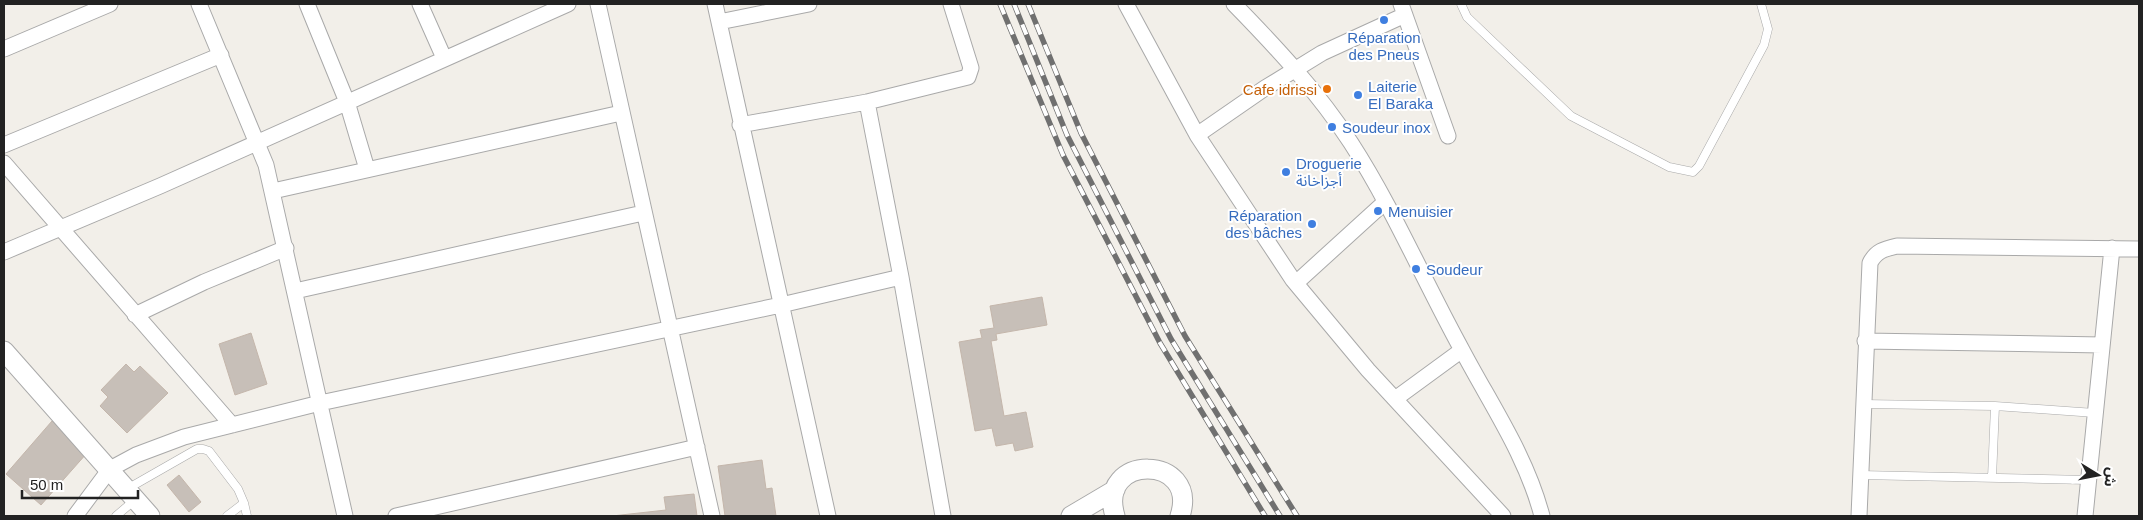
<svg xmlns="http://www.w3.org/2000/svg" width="2143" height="520" viewBox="0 0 2143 520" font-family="Helvetica,'Noto Sans Arabic',sans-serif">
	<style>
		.building { fill: #c7bfb8; stroke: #c4b6ab }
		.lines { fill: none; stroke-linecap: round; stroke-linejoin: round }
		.service-casing { stroke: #a9a9a9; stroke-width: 9 }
		.minor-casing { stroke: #a9a9a9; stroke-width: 17 }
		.tertiary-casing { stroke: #a9a9a9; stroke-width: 21 }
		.service { stroke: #fff; stroke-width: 8 }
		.minor { stroke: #fff; stroke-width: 15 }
		.tertiary { stroke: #fff; stroke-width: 19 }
		.rail-casing { stroke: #707070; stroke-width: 5.5 }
		.rail { stroke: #fff; stroke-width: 4; stroke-dasharray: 11; stroke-linecap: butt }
		.shop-dot { fill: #3f7fe0; stroke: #fff; stroke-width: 2 }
		.food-dot { fill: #e8710a; stroke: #fff; stroke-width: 2 }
		.labels { text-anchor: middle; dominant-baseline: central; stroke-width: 4; stroke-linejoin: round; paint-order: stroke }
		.shop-label { font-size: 15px; fill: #366cbe; stroke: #fff; text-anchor: start }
		.food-label { font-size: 15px; fill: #c56008; stroke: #fff; text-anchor: end }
	</style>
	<rect width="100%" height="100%" fill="#f2efe9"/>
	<path class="building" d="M1042 297 1047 325 996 334 997 340 991 341 1004 416 1026 412 1033 447 1015 451 1013 443 996 446 992 428 975 431 959 342 982 338 980 330 994 328 990 306Z
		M251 333 267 384 235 395 219 344Z
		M126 364 134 372 140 366 168 393 127 433 100 406 108 397 101 390Z
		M52 421 87 453 41 505 6 474Z
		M762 460 766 489 772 488 776 516H725L718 466Z
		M179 475 201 502 189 512 167 485Z
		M694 494 697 516H612L666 510 664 497Z"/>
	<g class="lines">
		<g class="service-casing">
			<path id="service" d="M1461 4 1467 17 1571 116 1669 167 1693 172 1699 166 1764 45 1768 29 1761 4
				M1863 404 1995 406 2095 413
				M1860 475 2088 480
				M1992 478 1995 406
				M127 489 197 449H203L209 451 238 489 244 503 227 516
				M244 503 247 516
				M116 516 136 499"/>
		</g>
		<g class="minor-casing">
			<path id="minor" d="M199 4 266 165 345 516
				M307 4 347 102 367 169
				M420 4 444 58
				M598 4 712 516
				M715 4 828 516
				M1126 4 1197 135 1293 280 1368 370 1503 516
				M1234 4C1276 47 1318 92 1351 143 1393 208 1424 281 1462 350 1491 405 1526 455 1542 516
				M1401 4 1448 136
				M719 22 809 4
				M4 49 110 4
				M867 102 901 277 943 516
				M740 125 867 102 968 77 971 68 951 4
				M1197 135 1265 88 1322 53 1405 15
				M4 145 221 55
				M4 163 232 425
				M273 191 621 113
				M4 252 160 186 568 4
				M1296 283 1385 202
				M295 291 643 213
				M135 315 204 282 286 248
				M1865 341 2102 345
				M1395 399 1462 350
				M75 516 110 469 136 455 184 437 320 403 781 305 901 277
				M396 516 697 447
				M1859 516 1870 263C1876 251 1884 249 1897 246L2139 249
				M2085 516 2112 248"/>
		</g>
		<g class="tertiary-casing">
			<path id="tertiary" d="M4 351 150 516
				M1071 516 1115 490
				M1115 516C1096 453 1200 454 1180 516"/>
		</g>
		<use href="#service" class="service"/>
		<use href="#minor" class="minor"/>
		<use href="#tertiary" class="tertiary"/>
		<g class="rail-casing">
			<path id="rail" d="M1000 4 1063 155 1160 343 1265 516
				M1014 4 1067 135 1171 339 1280 516
				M1028 4 1081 133 1185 336 1297 516"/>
		</g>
		<use href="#rail" class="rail"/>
	</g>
	<g class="shop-dot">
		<circle cx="1384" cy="20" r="5"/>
		<circle cx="1358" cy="95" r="5"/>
		<circle cx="1332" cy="127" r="5"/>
		<circle cx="1286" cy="172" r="5"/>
		<circle cx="1378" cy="211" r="5"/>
		<circle cx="1312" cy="224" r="5"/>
		<circle cx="1416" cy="269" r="5"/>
	</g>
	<circle class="food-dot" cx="1327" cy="89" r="5"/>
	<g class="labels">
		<g class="shop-label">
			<text x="1384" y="37" text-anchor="middle">Réparation<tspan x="1384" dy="17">des Pneus</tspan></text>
			<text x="1368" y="86">Laiterie<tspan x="1368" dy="17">El Baraka</tspan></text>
			<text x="1342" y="127">Soudeur inox</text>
			<text x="1296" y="163">Droguerie<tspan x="1296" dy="17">أجزاخانة</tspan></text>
			<text x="1388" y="211">Menuisier</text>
			<text x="1302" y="215" text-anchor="end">Réparation<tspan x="1302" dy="17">des bâches</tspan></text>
			<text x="1426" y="269">Soudeur</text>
		</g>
		<g class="food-label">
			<text x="1317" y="89">Cafe idrissi</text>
		</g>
	</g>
	<rect width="2143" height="520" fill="none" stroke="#222222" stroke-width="10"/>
	<g transform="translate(2098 475) rotate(100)" stroke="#ffffff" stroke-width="4" paint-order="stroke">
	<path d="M0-4L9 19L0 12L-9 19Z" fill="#222222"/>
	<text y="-8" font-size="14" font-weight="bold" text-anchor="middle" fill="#222222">ش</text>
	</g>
	<path d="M22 490v8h116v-8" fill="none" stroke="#222222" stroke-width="2.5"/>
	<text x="30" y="490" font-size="15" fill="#222222" stroke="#ffffff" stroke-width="4" paint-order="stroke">50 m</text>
</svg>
